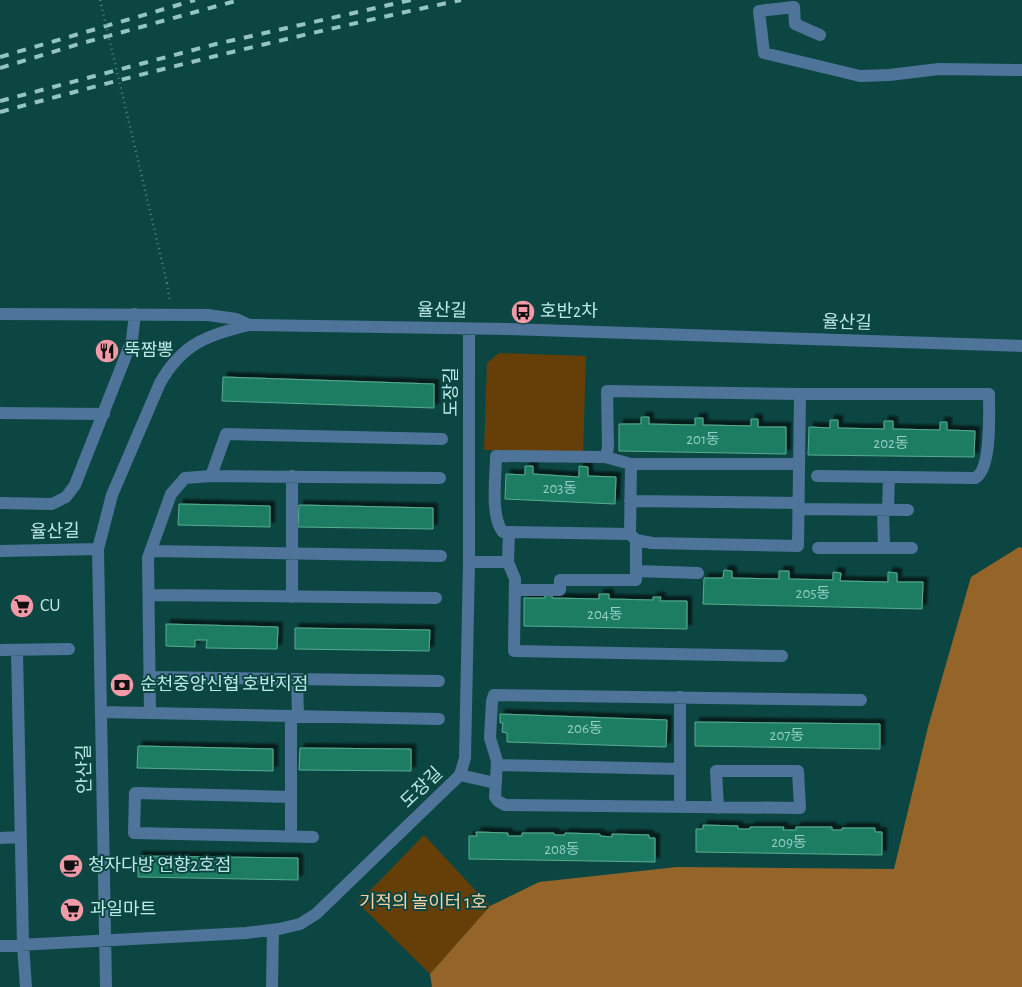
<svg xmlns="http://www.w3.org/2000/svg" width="1022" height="987" viewBox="0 0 1022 987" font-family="'Alegreya Sans','Noto Sans KR',sans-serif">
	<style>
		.green { fill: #663f08 }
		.forest { fill: #946429 }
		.building { fill: #1e7d62; stroke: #58ac8f; filter: url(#shadow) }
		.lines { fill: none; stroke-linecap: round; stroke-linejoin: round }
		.path { stroke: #508581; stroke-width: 2.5; stroke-dasharray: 1 4; stroke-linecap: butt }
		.minor { stroke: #4e7499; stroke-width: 12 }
		.rail { stroke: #94c4c0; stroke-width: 4; stroke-dasharray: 9 9; stroke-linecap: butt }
		.path-bridge { stroke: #508581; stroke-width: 2.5; stroke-dasharray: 1 4; stroke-linecap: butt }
		.labels { text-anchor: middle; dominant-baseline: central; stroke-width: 4; stroke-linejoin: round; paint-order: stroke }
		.number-label { font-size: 15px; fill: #94cec4 }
		.street-label { font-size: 18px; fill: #bce9e5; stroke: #0c4642 }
		.poi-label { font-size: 18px; fill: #bce9e5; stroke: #0c4642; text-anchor: start }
		.park-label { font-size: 18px; fill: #fad0a2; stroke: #0c4642 }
	</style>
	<defs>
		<filter id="shadow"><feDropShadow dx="4.5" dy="-4.5" stdDeviation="1" flood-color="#0009"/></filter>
	</defs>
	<rect width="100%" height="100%" fill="#0c4642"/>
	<path class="green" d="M499 353 586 356 583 453 484 450 487 363Z
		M424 835 490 906 430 974 358 903Z"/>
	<path class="forest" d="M1019 547 1022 548V987H432L430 974 490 906 539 882 677 867 894 869 928 727 971 577Z"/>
	<path class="building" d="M223 377 434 384V408L222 401Z
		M641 417H649V424L695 425V418H703V425L751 426V419H758V427H786V454L619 451V424H641Z
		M830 420H838V428L884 429V421H893V429L940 430V422H947V430L975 431 974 457 808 455 809 427 830 428Z
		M525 466H533V474L579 477V466L588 467V476L616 477 615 504 505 499 506 474 525 475Z
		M179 504 270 506V527L178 525Z
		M299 505 433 508V529L298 527Z
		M724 570 732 571V578L779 579V571H789V579L833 580V572L841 573 840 581 888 582V572L897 573V582H923L922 609 703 604 704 578H723Z
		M545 594H552V598L599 599V594H609V599L653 600V597H661L660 601H687V629L524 626V598H545Z
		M166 624 278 627 277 649 206 648 207 640H195V647L166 646Z
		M295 628 430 630 429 651 295 649Z
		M500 714 667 720 666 747 507 742V733L502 732 503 723H500Z
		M695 722 880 724V749L695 746Z
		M138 746 273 749V771L137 768Z
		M300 748 411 749V771L299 770Z
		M703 825 738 826V829H750V827H784L783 830H796V827H832V830H842V828H875V832H882V855L696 852V829H703Z
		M476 832 508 833V836H522V833H554V835H565V833L600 834V836L612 837V834L649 835V838H655V862L469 859V836H477Z
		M138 856 298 858V880L138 877Z"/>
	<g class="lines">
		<path class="path" d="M167 283 170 301"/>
		<path class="minor" d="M820 35 795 24 794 7 759 11 764 53 860 76 889 75 939 69 1022 70
			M0 314 208 315 236 319 249 325
			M0 413 104 414
			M606 457 608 447 607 391 800 394H989C989 412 992 470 975 478L817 476
			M211 476 226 434 442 439
			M292 476V597
			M630 501 798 503
			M0 503 52 504 66 497 75 485 132 340 135 314
			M798 509 908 510
			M883 510 884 547
			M888 510 889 477
			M509 532H503C490 517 496 476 496 456L605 457 631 464H798
			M630 534 631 464
			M818 548H912
			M98 549 106 987
			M0 551 98 549 112 495 160 383C182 344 207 335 249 325L508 329 1022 346
			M151 551 441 556
			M469 562H508
			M636 571 698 573
			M515 590H560V580H636V540
			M149 595 436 598
			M0 650 69 649
			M17 650 23 945 26 987
			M782 656 514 651 515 579 508 562 509 532 630 534 636 540 652 543 798 546 800 394
			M149 677 439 681
			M297 679 298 716
			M101 712 439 719
			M150 713 148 558 171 494 185 478 211 476 440 478
			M497 765 680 769
			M460 775 495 783
			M291 797 135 793 134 833 313 837
			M680 807V697
			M718 808 716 771H798L800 808 505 805 498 801 495 797 497 761 490 738 492 701 494 695 861 700
			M291 836V716
			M0 838 20 837
			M0 946 246 933 279 929 300 924 316 914 460 775 465 758 469 562V329
			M272 987 273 930"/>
		<path class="rail" d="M0 57 195 0
			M0 68 79 44 239 0
			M0 101 216 44 411 0
			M0 112C153 70 306 33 461 0"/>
		<path class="path-bridge" d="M100 0 167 283"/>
	</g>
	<defs>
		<g id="bus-disc" transform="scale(1.25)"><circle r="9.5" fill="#f39aa9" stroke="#0c4642"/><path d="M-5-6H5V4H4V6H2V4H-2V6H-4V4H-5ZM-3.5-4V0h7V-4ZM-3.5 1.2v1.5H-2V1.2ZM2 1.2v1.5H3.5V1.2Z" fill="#111"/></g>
		<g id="restaurant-disc" transform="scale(1.25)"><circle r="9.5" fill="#f39aa9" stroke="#0c4642"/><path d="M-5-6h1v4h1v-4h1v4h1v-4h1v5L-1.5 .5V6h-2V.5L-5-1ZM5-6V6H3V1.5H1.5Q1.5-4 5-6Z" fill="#111"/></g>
		<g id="supermarket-disc" transform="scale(1.25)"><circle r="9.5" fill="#f39aa9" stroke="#0c4642"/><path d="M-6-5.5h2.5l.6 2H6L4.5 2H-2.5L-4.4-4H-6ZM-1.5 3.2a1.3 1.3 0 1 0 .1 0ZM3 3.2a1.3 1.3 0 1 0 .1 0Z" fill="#111"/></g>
		<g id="bank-disc" transform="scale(1.25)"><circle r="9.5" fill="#f39aa9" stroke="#0c4642"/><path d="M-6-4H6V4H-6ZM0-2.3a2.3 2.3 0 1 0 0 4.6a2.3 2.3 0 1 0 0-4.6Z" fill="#111"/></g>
		<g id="cafe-disc" transform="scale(1.25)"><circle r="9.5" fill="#f39aa9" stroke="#0c4642"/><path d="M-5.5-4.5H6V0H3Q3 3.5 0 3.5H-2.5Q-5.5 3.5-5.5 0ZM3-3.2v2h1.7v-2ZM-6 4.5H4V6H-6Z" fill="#111"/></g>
	</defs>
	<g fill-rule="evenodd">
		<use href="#bus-disc" x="523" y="312"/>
		<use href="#restaurant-disc" x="107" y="351"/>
		<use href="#supermarket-disc" x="22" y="606"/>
		<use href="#bank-disc" x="122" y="685"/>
		<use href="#cafe-disc" x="71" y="866"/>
		<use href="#supermarket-disc" x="72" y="910"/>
	</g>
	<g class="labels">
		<g class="number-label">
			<text x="703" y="439">201동</text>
			<text x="891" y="443">202동</text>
			<text x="560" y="488">203동</text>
			<text x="813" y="593">205동</text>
			<text x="605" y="614">204동</text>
			<text x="585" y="728">206동</text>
			<text x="787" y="735">207동</text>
			<text x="789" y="842">209동</text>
			<text x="562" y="849">208동</text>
		</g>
		<g class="street-label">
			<text transform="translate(442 311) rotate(1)">율산길</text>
			<text transform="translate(847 323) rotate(2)">율산길</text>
			<text transform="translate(452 392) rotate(-90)">도장길</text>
			<text transform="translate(55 532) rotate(-1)">율산길</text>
			<text transform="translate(85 769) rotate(-91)">안산길</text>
			<text transform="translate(422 788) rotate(-44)">도장길</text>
		</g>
		<g class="poi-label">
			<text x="540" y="312">호반2차</text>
			<text x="124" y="351">뚝짬뽕</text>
			<text x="40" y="606">CU</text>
			<text x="140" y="685">순천중앙신협 호반지점</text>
			<text x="88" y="866">청자다방 연향2호점</text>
			<text x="90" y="910">과일마트</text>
		</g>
		<g class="park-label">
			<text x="423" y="903">기적의 놀이터 1호</text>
		</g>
	</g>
</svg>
